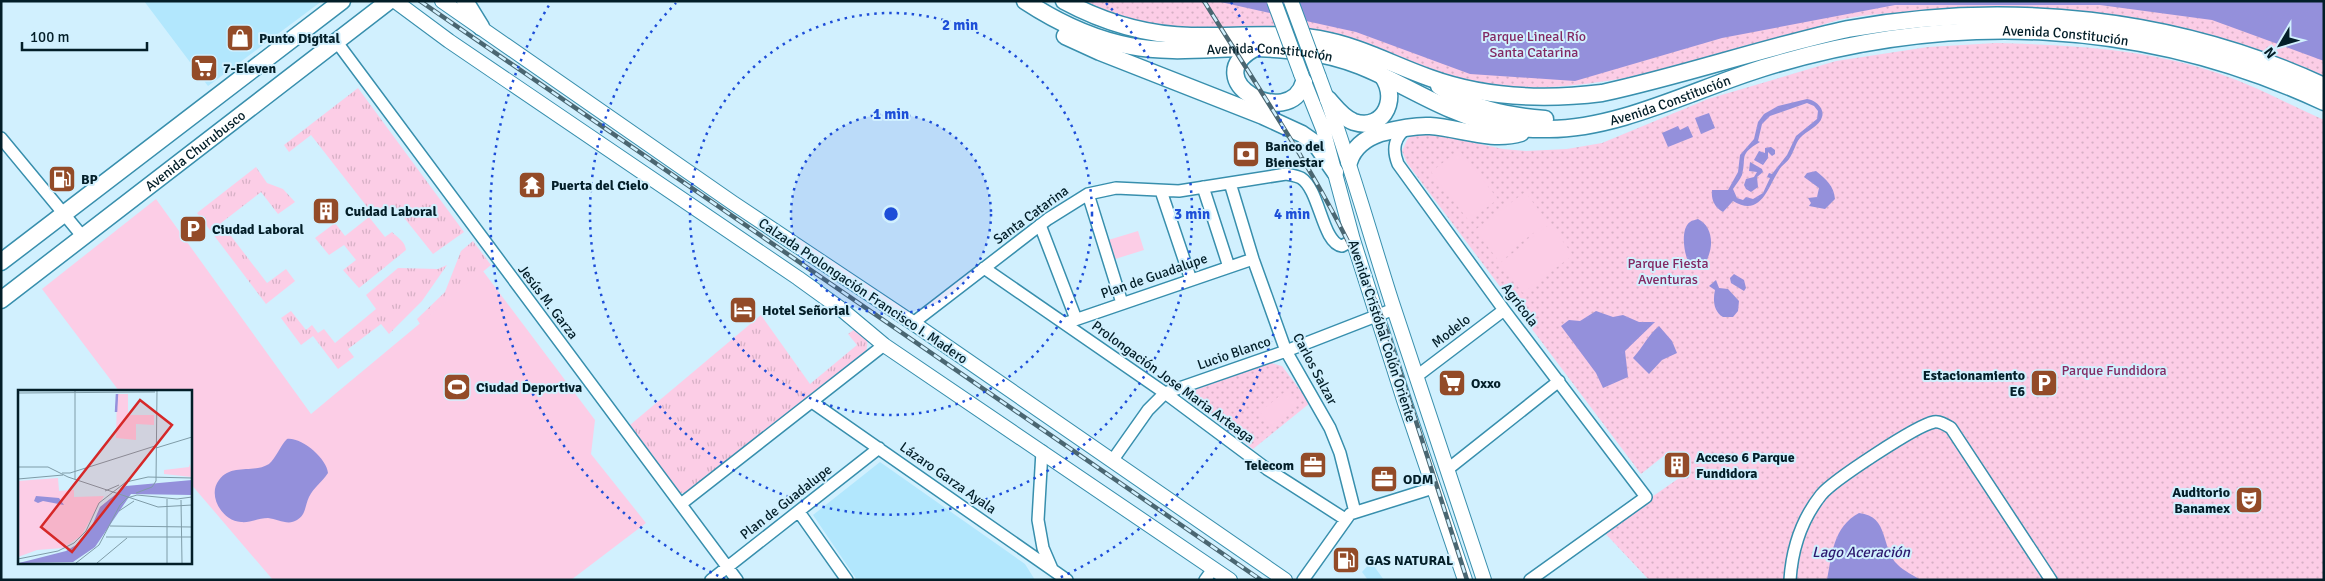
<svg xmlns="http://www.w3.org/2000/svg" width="2325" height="581" viewBox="0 0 2325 581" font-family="Signika,sans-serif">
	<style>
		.built { fill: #b2e7fd }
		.grass { fill: url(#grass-tufts) }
		.park { fill: url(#park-dots) }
		.pitch { fill: #fccde6 }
		.water { fill: #9490db; fill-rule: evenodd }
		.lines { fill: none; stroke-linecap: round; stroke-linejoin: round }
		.minor-casing { stroke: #388fad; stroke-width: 14 }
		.major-casing { stroke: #388fad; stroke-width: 16 }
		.highway-casing { stroke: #388fad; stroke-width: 19 }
		.minor { stroke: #fff; stroke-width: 11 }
		.major { stroke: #fff; stroke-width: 14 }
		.highway { stroke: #fff; stroke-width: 16 }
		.rail-casing { stroke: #4a6671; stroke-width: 4.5 }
		.rail { stroke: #d1f0fe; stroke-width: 2.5; stroke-dasharray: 8; stroke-linecap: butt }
		.major-bridge-casing { stroke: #388fad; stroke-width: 16; stroke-linecap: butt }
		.major-bridge { stroke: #fff; stroke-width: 14 }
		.ring { fill: none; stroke: #1d4ed8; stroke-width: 2.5; stroke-dasharray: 2.5 5 }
		.labels { text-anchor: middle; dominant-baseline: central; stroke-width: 4; stroke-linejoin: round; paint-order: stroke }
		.park-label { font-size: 14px; fill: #832963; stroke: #d1f0fe }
		.street-label { font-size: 14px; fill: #031e28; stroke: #d1f0fe }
		.poi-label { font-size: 14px; font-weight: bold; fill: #031e28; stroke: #d1f0fe; text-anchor: start }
		.water-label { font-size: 15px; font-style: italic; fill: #2d196f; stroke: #d1f0fe }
		.inset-river { fill: none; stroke: #9490db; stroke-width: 2.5 }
		.inset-road { fill: none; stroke: #7f9ca8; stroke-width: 1 }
		.view { fill: #d62828; fill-opacity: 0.15; stroke: #d62828; stroke-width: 2.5 }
		.inset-edge { fill: none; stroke: #031e28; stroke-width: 2.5 }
		.centre { fill: #1d4ed8; stroke: #d1f0fe; stroke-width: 2.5 }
		.ring-label { font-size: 15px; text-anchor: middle; font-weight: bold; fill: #1d4ed8; stroke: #d1f0fe; stroke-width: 4; stroke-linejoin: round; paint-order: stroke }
	</style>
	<defs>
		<pattern id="grass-tufts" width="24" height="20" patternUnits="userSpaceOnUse" patternTransform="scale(1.25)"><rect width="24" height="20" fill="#fccde6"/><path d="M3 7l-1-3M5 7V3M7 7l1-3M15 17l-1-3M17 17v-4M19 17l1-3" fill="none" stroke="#d6b0c5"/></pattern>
		<pattern id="park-dots" width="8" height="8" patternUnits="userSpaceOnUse" patternTransform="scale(1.25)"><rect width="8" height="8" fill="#fccde6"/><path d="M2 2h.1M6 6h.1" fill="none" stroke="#d6b0c5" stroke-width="1.8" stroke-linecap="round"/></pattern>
	</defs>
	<rect width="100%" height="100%" fill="#d1f0fe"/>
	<path class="built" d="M144 1H322L208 86Z
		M880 462 1025 564 1035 580H857L813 515Z
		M1371 562 1384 580H1368L1362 572Z"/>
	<path class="grass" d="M358 88 464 232 433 254 394 205 380 217 372 206 368 208 311 135 289 152 284 145Z
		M256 167 267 183 283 189 295 202 278 214 261 192 221 223 267 283 286 269 295 281 266 304 197 213Z
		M369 217 385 237 392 232C398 238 405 241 406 250L359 288 343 270 356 260 344 245 329 255 315 238 335 223 345 236Z
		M473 241 491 265 420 324 417 319 445 292 461 251Z
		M447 265 422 301 389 334 381 324 348 349 354 357 338 369 313 336 301 345 281 318 291 311 306 330 312 325 318 333 324 329 335 343 376 309 366 295 398 268 438 269Z
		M761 315 810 384 857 345 848 334 855 329 868 338 866 354 690 493H680L630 425Z"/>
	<path class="park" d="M1081 1H2324V80C2186 19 2068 0 1917 11 1888 14 1856 14 1828 23 1817 26 1807 32 1796 35 1772 44 1746 49 1721 56 1644 76 1568 93 1488 86L1192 32 1124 22Z
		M1996 43C2068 45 2139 48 2208 70 2248 82 2286 103 2324 120V580H1649L1603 531 1682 476 1666 454 1641 474 1407 163 1402 151 1407 140 1411 136 1425 132 1503 149 1526 151 1567 149 1602 143 1708 99 1836 61 1928 47Z
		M1271 363 1282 366 1310 403 1253 449 1186 397 1188 392Z"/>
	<path class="pitch" d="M1459 150 1498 199 1469 221 1431 172Z
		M1525 192 1548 222 1498 260 1475 230Z
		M156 199 311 414 483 271 595 420 591 454 646 523 571 580H273L190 483V391H119L42 289Z
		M1550 224 1573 255 1523 293 1500 263Z
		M1138 231 1144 250 1112 260 1105 241Z
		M1287 390 1298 405 1271 426 1260 412Z"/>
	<path class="water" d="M1216 1H2324V61L2212 20 2100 5H1895L1722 38 1575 81 1470 74 1356 32Z
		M1807 99C1815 100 1825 108 1822 117 1820 126 1806 131 1800 138 1795 144 1794 152 1789 159 1786 163 1782 165 1779 170 1768 187 1761 218 1733 201L1723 212C1714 207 1711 199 1712 190H1728L1738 172 1740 155 1754 139 1758 122 1764 114 1778 106ZM1807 103 1814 106 1818 111 1817 119 1796 136 1787 155 1772 174 1769 173 1767 177 1770 178 1763 193 1753 199 1746 197 1743 200 1737 198 1733 189C1736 184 1740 180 1742 175 1747 156 1738 155 1760 142L1758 141 1762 124 1770 116Z
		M1709 113 1715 128 1701 134 1695 118Z
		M1678 126 1680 130 1688 126 1693 137 1668 147 1662 133Z
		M1771 147 1775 150V154L1772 156 1768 152V158L1763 165 1754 160 1759 151 1765 153V148Z
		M1750 162 1762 169 1763 172 1757 177 1758 187 1751 192 1746 189 1744 185 1746 179 1754 177 1757 172 1749 171Z
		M1816 171C1826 179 1834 186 1835 199L1825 209 1809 206 1811 203 1808 198 1817 197 1819 188 1804 177 1807 173Z
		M1698 219C1714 227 1714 249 1705 263L1696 265 1689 263C1684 254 1680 229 1690 222 1692 220 1696 220 1698 219Z
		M1734 274 1744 280 1746 288 1744 291 1731 283 1730 278Z
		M1716 280 1719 288 1728 289 1739 301 1738 311 1733 317H1723C1713 311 1713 299 1715 290L1709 286Z
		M1596 311 1613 317 1623 315 1639 322H1655L1625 351 1628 377 1603 388 1596 373 1561 326 1569 320 1580 321Z
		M1659 326 1672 341 1677 353 1662 360 1649 374 1633 358C1643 347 1648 335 1659 326Z
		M287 439C302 437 327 459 328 473 322 482 314 487 309 497 305 505 306 515 297 520 288 526 278 519 268 518 259 518 250 523 241 522 222 521 207 495 219 480 232 463 253 474 269 464 276 458 280 446 287 439Z
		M1859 513C1890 516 1880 548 1898 565 1904 571 1913 575 1921 580H1827C1832 554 1833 527 1859 513Z"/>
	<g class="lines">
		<g class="minor-casing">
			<path id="minor" d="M336 41 737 580
				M1408 127C1394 137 1392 149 1398 164L1504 310 1646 497 1530 580
				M1 138 83 237
				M1230 183 1253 259 1286 351 1330 428 1340 453 1355 512
				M1203 187 1229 267
				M1161 191 1191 280
				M1088 194 1122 303
				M1040 225 1076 319
				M984 268 1165 393 1267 469 1345 519
				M913 323 1048 219 1088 194 1116 188 1179 191 1286 174C1291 175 1297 176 1301 178 1320 190 1322 243 1342 246L1353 240
				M1066 323 1253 259
				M1417 376 1504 310
				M812 402 1067 580
				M1042 451 1038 520 1043 548 1052 569
				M1112 461 1148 410 1165 393 1286 351 1394 309
				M1448 469 1559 381
				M681 504 884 345
				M799 512 847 580
				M711 580 879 448
				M1205 580 1213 569
				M1303 580 1350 514 1433 488
				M1790 580C1792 549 1802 519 1821 495 1832 481 1917 425 1934 422 1940 421 1946 425 1951 428L2051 580"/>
		</g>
		<g class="major-casing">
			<path id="major" d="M395 1 449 41 798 278 841 309 884 345 1230 580
				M442 1 733 203 913 323 1285 580
				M1301 74 1323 129 1353 240 1404 400 1465 580
				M1319 77C1347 151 1368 228 1392 303 1422 396 1454 488 1484 580"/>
		</g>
		<g class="highway-casing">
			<g id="highway">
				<path d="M465 1 481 27"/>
				<path id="s1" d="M1025 1C1057 22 1093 39 1130 46 1170 54 1212 48 1252 48 1270 48 1288 50 1306 52 1364 59 1399 87 1450 109 1481 123 1515 130 1549 129 1619 129 1695 89 1763 68 1952 10 2144 18 2324 102"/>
				<path d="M1064 1C1103 22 1146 35 1191 36 1235 37 1275 32 1319 39 1359 46 1393 65 1430 78 1485 98 1545 100 1602 93 1685 75 1765 47 1848 29 2008 0 2175 17 2324 86"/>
				<path d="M1065 36 1100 52 1263 116 1302 134 1315 143 1335 172"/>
				<path d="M1255 48C1195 80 1290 132 1304 82"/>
				<path d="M1439 86C1469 109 1509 116 1545 119"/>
				<path d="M1328 99C1335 107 1343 118 1354 122 1385 132 1401 95 1379 72"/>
				<path d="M1349 162C1354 146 1366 138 1381 133 1397 129 1414 125 1430 126 1460 128 1491 142 1521 133"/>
				<path d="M1 262 342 1"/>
				<path id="s2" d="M1 300 389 1"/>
			</g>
		</g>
		<use href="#minor" class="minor"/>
		<use href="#major" class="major"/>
		<use href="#highway" class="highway"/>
		<g class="rail-casing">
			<path id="rail" d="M420 1 1261 580
				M1204 1C1271 109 1345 214 1388 334L1467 580"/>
		</g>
		<use href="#rail" class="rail"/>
		<g class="major-bridge-casing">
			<path id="major-bridge" d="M1274 1 1301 74
				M1291 1 1319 77"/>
		</g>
		<use href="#major-bridge" class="major-bridge"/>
	</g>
	<circle cx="891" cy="214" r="100" fill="#1d4ed8" fill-opacity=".12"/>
	<g class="ring">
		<circle cx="891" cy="214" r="100"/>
		<circle cx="891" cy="214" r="201"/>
		<path d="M1106 3A301 301 0 1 1 676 3"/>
		<path d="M725 579A401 401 0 0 1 551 2M1231 2A401 401 0 0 1 1057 579"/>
	</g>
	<defs>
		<g id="shop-square" transform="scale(1.4375)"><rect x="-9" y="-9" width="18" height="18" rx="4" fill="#934b28" stroke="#d1f0fe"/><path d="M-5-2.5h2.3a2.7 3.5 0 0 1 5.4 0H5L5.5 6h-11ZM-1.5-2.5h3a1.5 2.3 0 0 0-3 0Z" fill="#fff"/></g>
		<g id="supermarket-square" transform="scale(1.4375)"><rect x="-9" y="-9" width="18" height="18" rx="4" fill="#934b28" stroke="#d1f0fe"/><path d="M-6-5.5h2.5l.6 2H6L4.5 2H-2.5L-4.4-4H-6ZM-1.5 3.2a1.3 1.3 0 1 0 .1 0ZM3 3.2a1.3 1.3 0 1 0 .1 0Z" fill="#fff"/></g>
		<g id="bank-square" transform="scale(1.4375)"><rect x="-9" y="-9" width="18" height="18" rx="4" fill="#934b28" stroke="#d1f0fe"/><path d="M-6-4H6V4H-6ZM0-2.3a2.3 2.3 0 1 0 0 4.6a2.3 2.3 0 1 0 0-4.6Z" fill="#fff"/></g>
		<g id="fuel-square" transform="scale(1.4375)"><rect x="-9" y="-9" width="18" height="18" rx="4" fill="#934b28" stroke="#d1f0fe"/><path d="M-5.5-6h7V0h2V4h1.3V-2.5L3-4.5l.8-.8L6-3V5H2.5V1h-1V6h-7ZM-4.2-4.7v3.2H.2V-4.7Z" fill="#fff"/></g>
		<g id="temple-square" transform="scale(1.4375)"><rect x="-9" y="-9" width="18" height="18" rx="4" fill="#934b28" stroke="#d1f0fe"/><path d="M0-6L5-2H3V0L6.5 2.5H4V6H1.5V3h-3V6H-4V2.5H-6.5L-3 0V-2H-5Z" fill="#fff"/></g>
		<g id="building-square" transform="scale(1.4375)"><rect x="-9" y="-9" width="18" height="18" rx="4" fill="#934b28" stroke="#d1f0fe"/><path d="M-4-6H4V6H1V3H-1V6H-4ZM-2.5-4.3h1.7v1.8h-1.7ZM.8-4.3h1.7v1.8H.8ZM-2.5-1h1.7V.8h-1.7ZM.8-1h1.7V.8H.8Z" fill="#fff"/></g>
		<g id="parking-square" transform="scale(1.4375)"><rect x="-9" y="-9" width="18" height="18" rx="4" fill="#934b28" stroke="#d1f0fe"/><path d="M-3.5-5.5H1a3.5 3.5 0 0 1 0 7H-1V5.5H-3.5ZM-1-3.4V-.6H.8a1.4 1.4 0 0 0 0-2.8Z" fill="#fff"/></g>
		<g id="hotel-square" transform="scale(1.4375)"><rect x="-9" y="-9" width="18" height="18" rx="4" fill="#934b28" stroke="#d1f0fe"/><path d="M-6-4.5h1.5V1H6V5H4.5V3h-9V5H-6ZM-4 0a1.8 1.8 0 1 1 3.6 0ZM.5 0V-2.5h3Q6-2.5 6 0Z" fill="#fff"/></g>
		<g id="stadium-square" transform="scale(1.4375)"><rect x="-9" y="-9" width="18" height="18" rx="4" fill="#934b28" stroke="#d1f0fe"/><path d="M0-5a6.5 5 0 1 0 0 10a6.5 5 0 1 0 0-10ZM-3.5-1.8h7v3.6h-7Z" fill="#fff"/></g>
		<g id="office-square" transform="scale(1.4375)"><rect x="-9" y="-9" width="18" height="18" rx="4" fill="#934b28" stroke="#d1f0fe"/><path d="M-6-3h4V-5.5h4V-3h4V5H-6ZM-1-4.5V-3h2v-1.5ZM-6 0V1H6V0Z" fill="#fff"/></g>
		<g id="theatre-square" transform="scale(1.4375)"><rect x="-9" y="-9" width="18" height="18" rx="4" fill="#934b28" stroke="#d1f0fe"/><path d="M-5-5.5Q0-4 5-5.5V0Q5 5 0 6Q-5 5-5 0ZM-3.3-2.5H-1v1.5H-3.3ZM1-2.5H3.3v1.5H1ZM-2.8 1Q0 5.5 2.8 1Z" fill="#fff"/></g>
	</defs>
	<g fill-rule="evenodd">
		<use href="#shop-square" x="240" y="38"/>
		<use href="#supermarket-square" x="204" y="68"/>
		<use href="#bank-square" x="1246" y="154"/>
		<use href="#fuel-square" x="62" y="179"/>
		<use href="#temple-square" x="532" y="185"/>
		<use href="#building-square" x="326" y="211"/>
		<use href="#parking-square" x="193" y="229"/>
		<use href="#hotel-square" x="743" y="310"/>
		<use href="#supermarket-square" x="1452" y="383"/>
		<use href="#parking-square" x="2044" y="383"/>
		<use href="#stadium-square" x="457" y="387"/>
		<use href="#office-square" x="1313" y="465"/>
		<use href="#building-square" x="1677" y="465"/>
		<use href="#office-square" x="1384" y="479"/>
		<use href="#theatre-square" x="2249" y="500"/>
		<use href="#fuel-square" x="1346" y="560"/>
	</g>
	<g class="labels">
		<g class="park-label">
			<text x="1534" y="36">Parque Lineal Río<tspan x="1534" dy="16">Santa Catarina</tspan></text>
			<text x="1668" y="263">Parque Fiesta<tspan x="1668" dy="16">Aventuras</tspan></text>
			<text x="2114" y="370">Parque Fundidora</text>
		</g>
		<g class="street-label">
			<text stroke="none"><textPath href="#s1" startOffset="1079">Avenida Constitución</textPath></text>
			<text stroke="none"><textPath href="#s1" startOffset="255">Avenida Constitución</textPath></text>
			<text stroke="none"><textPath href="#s1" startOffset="674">Avenida Constitución</textPath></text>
			<text stroke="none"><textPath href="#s2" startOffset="245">Avenida Churubusco</textPath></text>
			<text transform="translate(1031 215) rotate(-36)">Santa Catarina</text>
			<text transform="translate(1154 276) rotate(-19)">Plan de Guadalupe</text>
			<text transform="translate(863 291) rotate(34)">Calzada Prolongación Francisco I. Madero</text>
			<text transform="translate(548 302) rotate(53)">Jesús M. Garza</text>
			<text transform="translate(1520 305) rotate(53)">Agrícola</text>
			<text transform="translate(1382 331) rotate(72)">Avenida Cristóbal Colón Oriente</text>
			<text transform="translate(1451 331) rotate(-38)">Modelo</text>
			<text transform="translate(1234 353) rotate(-19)">Lucio Blanco</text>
			<text transform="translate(1315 369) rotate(62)">Carlos Salzar</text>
			<text transform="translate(1173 382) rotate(36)">Prolongación Jose Maria Arteaga</text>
			<text transform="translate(948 478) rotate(35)">Lázaro Garza Ayala</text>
			<text transform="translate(786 502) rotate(-38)">Plan de Guadalupe</text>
		</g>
		<g class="poi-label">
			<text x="259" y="38">Punto Digital</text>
			<text x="223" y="68">7-Eleven</text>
			<text x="1265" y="146">Banco del<tspan x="1265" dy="16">Bienestar</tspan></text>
			<text x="81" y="179">BP</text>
			<text x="551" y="185">Puerta del Cielo</text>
			<text x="345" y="211">Cuidad Laboral</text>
			<text x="212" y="229">Ciudad Laboral</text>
			<text x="762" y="310">Hotel Señorial</text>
			<text x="2025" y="375" text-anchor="end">Estacionamiento<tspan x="2025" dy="16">E6</tspan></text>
			<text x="1471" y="383">Oxxo</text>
			<text x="476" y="387">Ciudad Deportiva</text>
			<text x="1696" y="457">Acceso 6 Parque<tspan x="1696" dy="16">Fundidora</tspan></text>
			<text x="1294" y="465" text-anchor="end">Telecom</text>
			<text x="1403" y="479">ODM</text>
			<text x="2230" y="492" text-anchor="end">Auditorio<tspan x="2230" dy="16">Banamex</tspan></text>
			<text x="1365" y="560">GAS NATURAL</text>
		</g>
		<g class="water-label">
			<text x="1861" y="552">Lago Aceración</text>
		</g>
	</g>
	<g transform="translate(18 390)">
		<rect width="174" height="174" fill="#d1f0fe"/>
		<path d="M172 74 174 87 146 84V80L171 77Z" fill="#fccde6"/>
		<path d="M40 88 41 101 56 100V107L86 106 63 146 45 158 19 160 0 167V91Z" fill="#fccde6"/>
		<path d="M99 4H110V25H136V35L118 34V50L98 48Z" fill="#fccde6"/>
		<path d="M174 90V105L113 104 77 157 55 172 1 173 48 161 58 155 73 138 82 117 108 96ZM18 106 41 108 46 115 25 111 20 113 16 111Z" fill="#9490db"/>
		<path class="inset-river" d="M98 22 99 4"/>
		<path class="inset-road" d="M57 0V90M0 3 137 2M138 58 174 47M0 77H30L50 87 140 117 174 115M44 83H52L137 56M0 89 45 85M87 101 101 95M118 103 134 97 138 91 139 0M163 110 164 173M101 121 116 111M92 136 174 137M88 147H174M0 169 40 161 56 153 68 141 81 113 108 92 130 87 174 88M58 173 81 155 102 115 109 108 119 105 159 109 174 107M79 173 109 148M149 173V109"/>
		<path class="view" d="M122 10 154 35 54 162 23 137Z"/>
		<rect width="174" height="174" class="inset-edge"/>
	</g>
	<circle cx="891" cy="214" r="8" class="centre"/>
	<g class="ring-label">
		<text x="960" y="30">2 min</text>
		<text x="891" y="119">1 min</text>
		<text x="1192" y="219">3 min</text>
		<text x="1292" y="219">4 min</text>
	</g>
	<rect width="2325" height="581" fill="none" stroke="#031e28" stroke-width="5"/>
	<g transform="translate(2280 45) rotate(232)" stroke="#d1f0fe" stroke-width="4" paint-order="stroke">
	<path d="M0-4L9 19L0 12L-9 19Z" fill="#031e28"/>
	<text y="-8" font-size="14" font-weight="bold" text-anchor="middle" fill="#031e28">N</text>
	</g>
	<path d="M22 42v8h125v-8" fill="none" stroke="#031e28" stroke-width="2.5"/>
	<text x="30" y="42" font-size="15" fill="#031e28" stroke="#d1f0fe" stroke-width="4" paint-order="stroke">100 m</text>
</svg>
